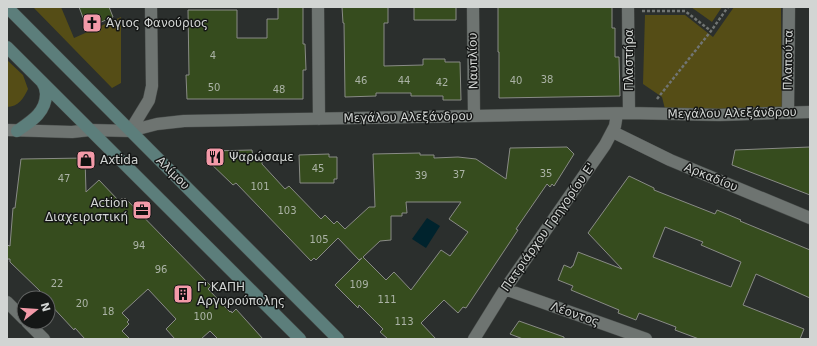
<svg xmlns="http://www.w3.org/2000/svg" width="817" height="346" viewBox="0 0 817 346" font-family="'DejaVu Sans',sans-serif">
	<style>
		.green { fill: #554d16 }
		.water { fill: #00232d }
		.building { fill: #364c1e; stroke: #898b86; fill-rule: evenodd }
		.lines { fill: none; stroke-linecap: round; stroke-linejoin: round }
		.street-casing { stroke: #484c4a; stroke-width: 13 }
		.secondary-casing { stroke: #484c4a; stroke-width: 13 }
		.path { stroke: #717573; stroke-width: 2.5; stroke-dasharray: 3 2; stroke-linecap: butt }
		.street { stroke: #6e7471; stroke-width: 12 }
		.secondary { stroke: #5c7e7b; stroke-width: 12 }
		.labels { text-anchor: middle; dominant-baseline: central; stroke-width: 3; stroke-linejoin: round; paint-order: stroke }
		.number-label { font-size: 10px; fill: #abb3a6 }
		.poi-label { font-size: 12px; fill: #d2d5d3; stroke: #151716; text-anchor: start }
		.street-label { font-size: 12px; fill: #d2d5d3; stroke: #151716 }
	</style>
	<rect width="100%" height="100%" fill="#2b2f2d"/>
	<path class="green" d="M33 7H61L74 38 121 17V83L112 88Z
		M691 7H722L712 22Z
		M734 7H781L782 109H665L662 97 643 84 645 15H685L713 37Z
		M7 60 23 75 28 89C24 98 18 107 7 107Z"/>
	<path class="water" d="M427 218 440 226 426 248 412 239Z"/>
	<path class="building" d="M79 7H109L113 17 87 28Z
		M278 7H303V44H305L306 70H303V99H187L186 75H189L188 10H237V38H267V19H278Z
		M342 7H388V23H384V66L423 65V59H445V62H460L461 100H443V96H411V93H376V96L345 97 344 23H343Z
		M414 7H456V20H414Z
		M498 7H612V28H615V57H619L620 96 499 98V52H498Z
		M567 147 574 154 554 186 552 184 550 187 547 184 516 229 518 230 466 308 463 307 458 313 444 300 421 323 436 339H388L380 332 383 329 359 305 358 308 335 285 362 258 359 260 338 238 316 260 314 258 311 261 236 183 233 185 206 159 211 151 252 150 253 158H262V164L285 189 289 186 321 219 325 215 334 224 337 221 345 229 369 207H375L373 154 420 153V155H434V158L458 157 476 159 506 179 510 148ZM406 202H461L449 219 468 232 450 256 441 250 411 290 394 272 386 280 363 257 380 241 391 240V216H402V213H407Z
		M810 147V195L732 165 735 150Z
		M329 154V157H337V179H334V183H300L299 155Z
		M85 158 86 192 99 180 119 201 122 198 123 200 125 198 211 286 208 289 230 312 231 311 232 313 236 309 263 339H218L210 331 201 339H175L166 329 176 319 148 289 122 313 129 320 127 322 129 324 122 331 130 339H85L75 328 74 330 48 302V298H44L39 293 40 291 10 262V259H7V245L10 246 13 208H15L21 159Z
		M629 176 654 188V190L715 214 717 210 741 220 740 221 810 250V298L756 274 743 305 804 329 800 339H699L675 330 676 327 639 313 636 320 618 313 619 310 571 290 573 286 558 280 564 265 571 268 572 266H573L578 252 622 269 588 233ZM665 227 703 242 701 245 741 262 731 287 653 257Z
		M519 321 564 337V339H523L510 334Z"/>
	<g class="lines">
		<g class="street-casing">
			<path id="street" d="M318 7 319 119
				M473 7 474 116
				M628 7 629 113
				M788 113 789 7
				M7 130 72 132 90 130 130 131 157 124 184 121 474 116 629 113 719 115 810 112
				M130 131 149 100 152 86 151 7
				M613 132 670 160 810 218
				M505 289 646 339
				M7 302 24 319
				M27 322 44 339
				M474 339 505 289 605 145 615 126 617 114"/>
		</g>
		<g class="secondary-casing">
			<path id="secondary" d="M7 7 338 339
				M7 47 300 339
				M17 131C30 122 46 113 46 94 46 89 45 86 42 82"/>
		</g>
		<path class="path" d="M642 11H685L711 31
			M657 99 711 31 728 7"/>
		<use href="#street" class="street"/>
		<use href="#secondary" class="secondary"/>
	</g>
	<defs>
		<g id="church-square" transform="scale(1)"><rect x="-9" y="-9" width="18" height="18" rx="4" fill="#f39aa8" stroke="#151716"/><path d="M-1.2-6h2.4v3.5h3.3v2.4h-3.3V6h-2.4V-.1h-3.3v-2.4h3.3Z" fill="#111"/></g>
		<g id="restaurant-square" transform="scale(1)"><rect x="-9" y="-9" width="18" height="18" rx="4" fill="#f39aa8" stroke="#151716"/><path d="M-5-6h1v4h1v-4h1v4h1v-4h1v5L-1.5 .5V6h-2V.5L-5-1ZM5-6V6H3V1.5H1.5Q1.5-4 5-6Z" fill="#111"/></g>
		<g id="shop-square" transform="scale(1)"><rect x="-9" y="-9" width="18" height="18" rx="4" fill="#f39aa8" stroke="#151716"/><path d="M-5-2.5h2.3a2.7 3.5 0 0 1 5.4 0H5L5.5 6h-11ZM-1.5-2.5h3a1.5 2.3 0 0 0-3 0Z" fill="#111"/></g>
		<g id="office-square" transform="scale(1)"><rect x="-9" y="-9" width="18" height="18" rx="4" fill="#f39aa8" stroke="#151716"/><path d="M-6-3h4V-5.5h4V-3h4V5H-6ZM-1-4.5V-3h2v-1.5ZM-6 0V1H6V0Z" fill="#111"/></g>
		<g id="building-square" transform="scale(1)"><rect x="-9" y="-9" width="18" height="18" rx="4" fill="#f39aa8" stroke="#151716"/><path d="M-4-6H4V6H1V3H-1V6H-4ZM-2.5-4.3h1.7v1.8h-1.7ZM.8-4.3h1.7v1.8H.8ZM-2.5-1h1.7V.8h-1.7ZM.8-1h1.7V.8H.8Z" fill="#111"/></g>
	</defs>
	<g fill-rule="evenodd">
		<use href="#church-square" x="92" y="23"/>
		<use href="#restaurant-square" x="215" y="157"/>
		<use href="#shop-square" x="86" y="160"/>
		<use href="#office-square" x="142" y="210"/>
		<use href="#building-square" x="183" y="294"/>
	</g>
	<g class="labels">
		<g class="number-label">
			<text x="213" y="55">4</text>
			<text x="547" y="79">38</text>
			<text x="361" y="80">46</text>
			<text x="404" y="80">44</text>
			<text x="516" y="80">40</text>
			<text x="442" y="82">42</text>
			<text x="214" y="87">50</text>
			<text x="279" y="89">48</text>
			<text x="318" y="168">45</text>
			<text x="546" y="173">35</text>
			<text x="459" y="174">37</text>
			<text x="421" y="175">39</text>
			<text x="64" y="178">47</text>
			<text x="260" y="186">101</text>
			<text x="287" y="210">103</text>
			<text x="319" y="239">105</text>
			<text x="139" y="245">94</text>
			<text x="161" y="269">96</text>
			<text x="57" y="283">22</text>
			<text x="359" y="284">109</text>
			<text x="387" y="299">111</text>
			<text x="82" y="303">20</text>
			<text x="108" y="311">18</text>
			<text x="203" y="316">100</text>
			<text x="404" y="321">113</text>
		</g>
		<g class="poi-label">
			<text x="106" y="23">Άγιος Φανούριος</text>
			<text x="229" y="157">Ψαρώσαμε</text>
			<text x="100" y="160">Axtida</text>
			<text x="128" y="203" text-anchor="end">Action<tspan x="128" dy="14">Διαχειριστική</tspan></text>
			<text x="197" y="287">Γ' ΚΑΠΗ<tspan x="197" dy="14">Αργυρούπολης</tspan></text>
		</g>
		<g class="street-label">
			<text transform="translate(629 60) rotate(-90)">Πλαστήρα</text>
			<text transform="translate(788 60) rotate(-89)">Πλαπούτα</text>
			<text transform="translate(473 61) rotate(-91)">Ναυπλίου</text>
			<text transform="translate(732 113) rotate(-1)">Μεγάλου Αλεξάνδρου</text>
			<text transform="translate(408 117) rotate(-1)">Μεγάλου Αλεξάνδρου</text>
			<text transform="translate(173 173) rotate(45)">Αλίμου</text>
			<text transform="translate(711 177) rotate(22)">Αρκαδίου</text>
			<text transform="translate(548 227) rotate(-55)">Πατριάρχου Γρηγορίου Ε'</text>
			<text transform="translate(575 314) rotate(19)">Λέοντος</text>
		</g>
	</g>
	<rect width="817" height="346" fill="none" stroke="#d2d5d3" stroke-width="16"/>
	<g transform="translate(36 310) rotate(73)"><circle r="19" fill="#151716" stroke="#616362"/>
	<path d="M0-3L7 15L0 10L-7 15Z" fill="#f39aa8"/>
	<text y="-6" font-size="11" font-weight="bold" text-anchor="middle" fill="#d2d5d3">N</text>
	</g>
</svg>
